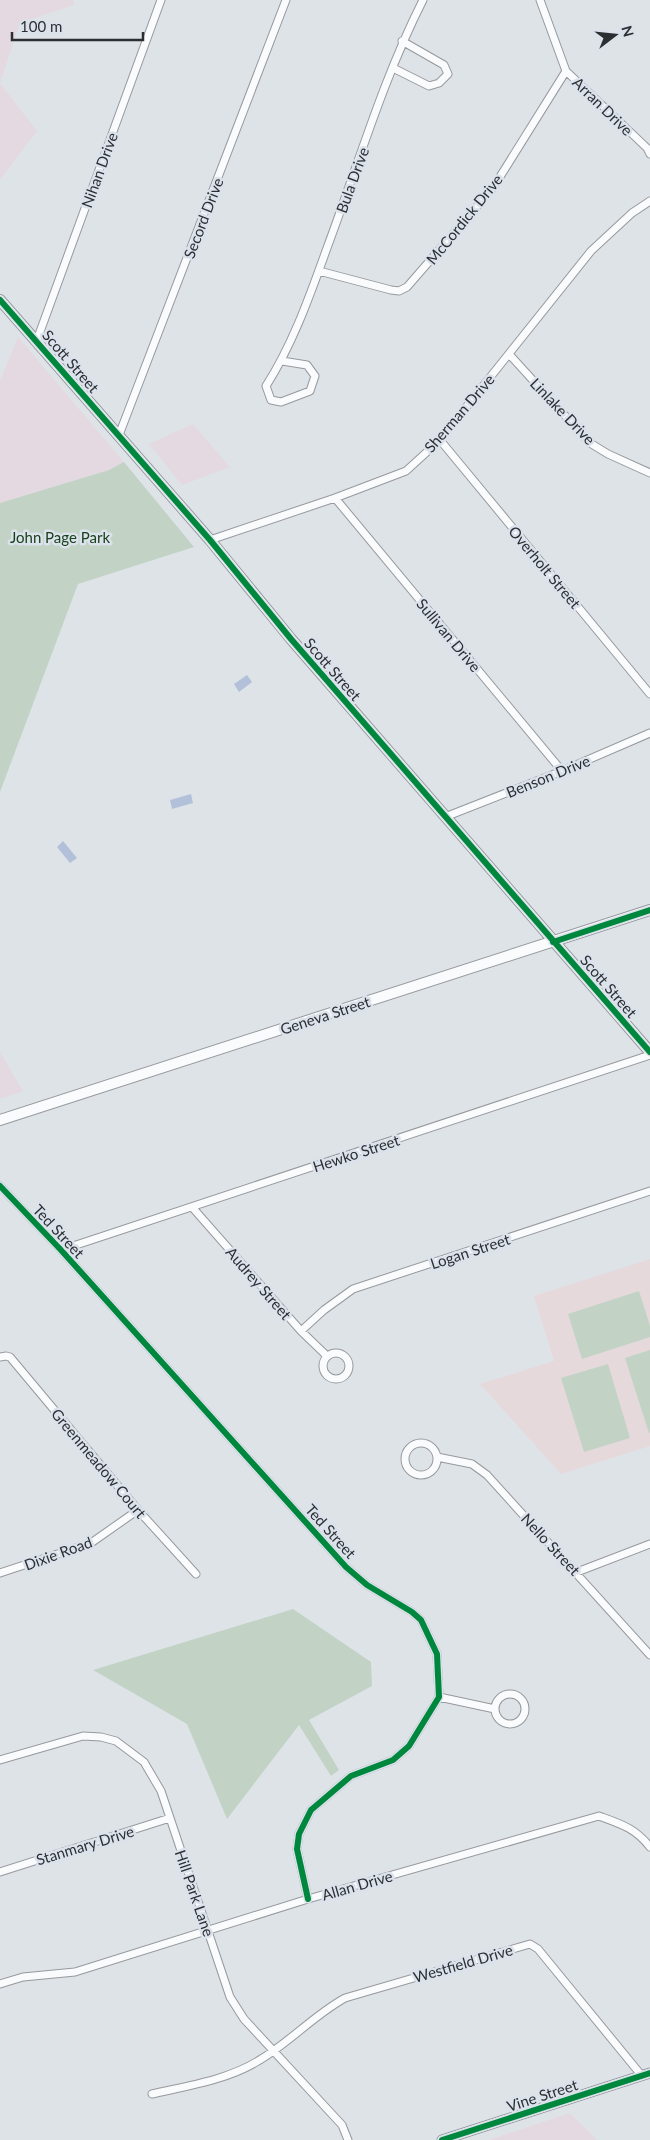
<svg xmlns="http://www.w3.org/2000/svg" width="650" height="2140" viewBox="0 0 650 2140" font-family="Lato,sans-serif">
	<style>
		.commercial { fill: #e4d9e0 }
		.education { fill: #e5d9dc }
		.green { fill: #c2d3c6 }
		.water { fill: #b2c0d9 }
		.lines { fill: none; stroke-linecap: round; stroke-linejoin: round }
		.minor-casing { stroke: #96999d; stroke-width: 9 }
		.tertiary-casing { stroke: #96999d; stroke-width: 11 }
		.secondary-casing { stroke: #96999d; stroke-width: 12 }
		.minor { stroke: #fafbfc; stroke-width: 7 }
		.tertiary { stroke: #fafbfc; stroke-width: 9 }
		.secondary { stroke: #fafbfc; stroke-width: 10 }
		.cycleway-casing { stroke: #dbe2eb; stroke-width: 9 }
		.cycleway { stroke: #00873e; stroke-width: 6 }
		.labels { text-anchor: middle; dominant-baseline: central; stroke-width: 5; stroke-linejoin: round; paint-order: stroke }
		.street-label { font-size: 15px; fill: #2c2f32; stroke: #dbe2eb }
		.park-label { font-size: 15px; fill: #18421a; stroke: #dbe2eb }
	</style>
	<rect width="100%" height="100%" fill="#dee3e8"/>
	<path class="commercial" d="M0 0H73L74 5 20 23 0 83 37 131 0 180Z
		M18 337 124 462 109 470 0 503V381Z
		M193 424 230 467 182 485 149 444Z
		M0 1052 23 1091 0 1099Z
		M570 2113 597 2140H489Z"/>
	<path class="education" d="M650 1259V1446L561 1474 480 1384 554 1361 534 1296Z"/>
	<path class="green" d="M124 462 194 547 78 584 0 792V503L109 470Z
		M639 1291 650 1326V1337L582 1359 568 1314Z
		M650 1350V1432L649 1433 625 1358Z
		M608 1364 630 1438 584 1452 561 1378Z
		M293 1609 371 1662 372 1686 309 1720 339 1770 331 1776 299 1725 227 1819 187 1724 93 1670Z"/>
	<path class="water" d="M247 675 252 682 239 692 234 684Z
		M191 794 193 803 172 809 170 800Z
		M63 841 77 858 70 863 57 847Z"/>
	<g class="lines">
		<g class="minor-casing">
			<path id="minor" d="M540 0 566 71 647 148 650 154
				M393 68 429 86 439 83 448 74 444 65 402 41
				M319 271 391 290 399 291 407 287 493 188 566 71
				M37 340 161 0
				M509 354 590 443 608 454 650 473
				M282 361 307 365 315 376 310 391 281 402 271 400 266 386C293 344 310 295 327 248 358 165 383 79 423 0
				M119 435 286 0
				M440 440 650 694
				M335 498 562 771
				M210 540 335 498 406 471 440 440 591 251 632 213 650 201
				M445 817 562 771 650 733
				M0 1186 61 1250 346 1567 367 1585 412 1612 421 1620 437 1654 439 1697 409 1746 393 1760 351 1776 311 1810 299 1834 297 1849 308 1899
				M192 1207 301 1331 327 1356
				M61 1250 650 1055
				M301 1331 324 1310 353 1289 650 1191
				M323 1366a13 13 0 1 1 26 0a13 13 0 1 1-26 0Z
				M0 1357 6 1356 10 1357 138 1510 196 1574
				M405 1459a16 16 0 1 1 32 0a16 16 0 1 1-32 0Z
				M437 1457 472 1464 487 1475 650 1655
				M577 1572 650 1544
				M0 1573 91 1543 138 1510
				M495 1709a15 15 0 1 1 30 0a15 15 0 1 1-30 0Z
				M439 1697 495 1709
				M0 1760 83 1736 101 1737 116 1741 144 1762 161 1791 230 1997 244 2019 342 2125 348 2140
				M0 1872 170 1818
				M0 1984 23 1977 75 1972 308 1899 599 1816C621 1824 635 1828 650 1847
				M152 2094C187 2086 227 2080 258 2061 289 2043 314 2015 345 1998L530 1944 538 1949 642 2076"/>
		</g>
		<g class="tertiary-casing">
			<path id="tertiary" d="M442 2140 650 2073"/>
		</g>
		<g class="secondary-casing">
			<path id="secondary" d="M0 300 210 540 291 639 650 1052
				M0 1120 650 910"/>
		</g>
		<use href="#minor" class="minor"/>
		<use href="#tertiary" class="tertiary"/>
		<use href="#secondary" class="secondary"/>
		<g class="cycleway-casing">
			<path id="cycleway" d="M0 300 210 540 291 639 650 1052
				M553 942 650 910
				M0 1186 61 1250 346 1567 367 1585 412 1612 421 1620 437 1654 439 1697 409 1746 393 1760 351 1776 311 1810 299 1834 297 1849 308 1899
				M442 2140 650 2073"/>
		</g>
		<use href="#cycleway" class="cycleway"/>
	</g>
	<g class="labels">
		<g class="street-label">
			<text transform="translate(603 106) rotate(44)">Arran Drive</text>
			<text transform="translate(99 170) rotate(-70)">Nihan Drive</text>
			<text transform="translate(352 180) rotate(-70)">Bula Drive</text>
			<text transform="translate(203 218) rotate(-69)">Secord Drive</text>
			<text transform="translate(464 219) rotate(-51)">McCordick Drive</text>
			<text transform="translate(71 361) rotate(49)">Scott Street</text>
			<text transform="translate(563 411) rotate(46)">Linlake Drive</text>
			<text transform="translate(459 413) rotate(-49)">Sherman Drive</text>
			<text transform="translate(545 567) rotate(50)">Overholt Street</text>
			<text transform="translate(449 635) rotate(50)">Sullivan Drive</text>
			<text transform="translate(333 669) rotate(49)">Scott Street</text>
			<text transform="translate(548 776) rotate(-22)">Benson Drive</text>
			<text transform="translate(609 986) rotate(49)">Scott Street</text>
			<text transform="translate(325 1015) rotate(-18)">Geneva Street</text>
			<text transform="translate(356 1153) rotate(-18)">Hewko Street</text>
			<text transform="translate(59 1231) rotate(47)">Ted Street</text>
			<text transform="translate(470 1251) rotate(-18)">Logan Street</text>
			<text transform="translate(259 1283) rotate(49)">Audrey Street</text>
			<text transform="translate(99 1463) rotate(50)">Greenmeadow Court</text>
			<text transform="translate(331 1531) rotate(48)">Ted Street</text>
			<text transform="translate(551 1544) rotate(47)">Nello Street</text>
			<text transform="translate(58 1553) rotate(-20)">Dixie Road</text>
			<text transform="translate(85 1845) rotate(-17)">Stanmary Drive</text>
			<text transform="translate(357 1885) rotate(-16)">Allan Drive</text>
			<text transform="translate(195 1893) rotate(71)">Hill Park Lane</text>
			<text transform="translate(463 1963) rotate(-16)">Westfield Drive</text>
			<text transform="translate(542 2095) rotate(-18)">Vine Street</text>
		</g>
		<g class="park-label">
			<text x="60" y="537">John Page Park</text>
		</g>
	</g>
	<g transform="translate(615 35) rotate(74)" stroke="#dbe2eb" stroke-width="4" paint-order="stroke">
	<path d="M0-4L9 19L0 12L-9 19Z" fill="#2c2f32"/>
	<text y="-8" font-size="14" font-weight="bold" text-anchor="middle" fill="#2c2f32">N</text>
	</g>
	<path d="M12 32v8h131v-8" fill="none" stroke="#2c2f32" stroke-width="2.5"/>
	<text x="20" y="32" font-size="15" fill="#2c2f32" stroke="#dbe2eb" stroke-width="4" paint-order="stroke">100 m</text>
</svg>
